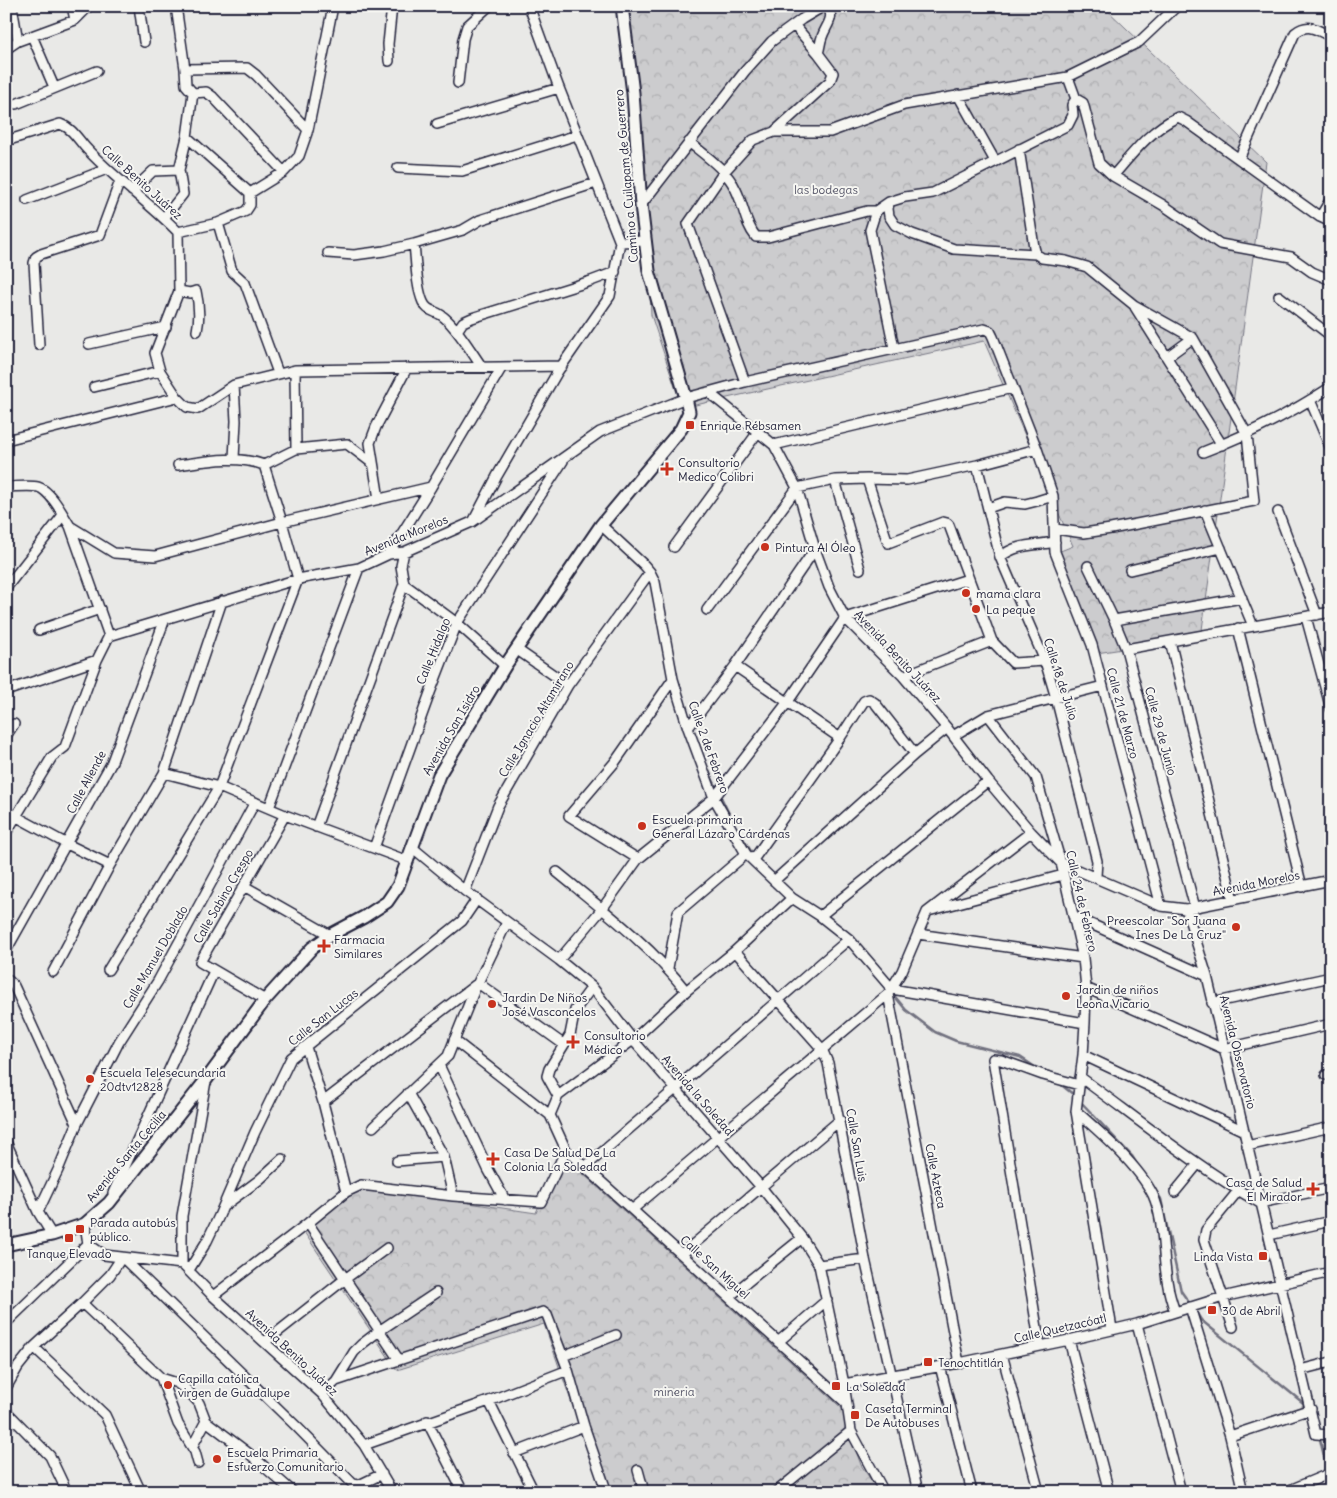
<svg xmlns="http://www.w3.org/2000/svg" width="1337" height="1498" viewBox="0 0 1337 1498" font-family="Delius,sans-serif">
	<style>
		.park { fill: url(#park-crowns); stroke: #777784 }
		.lines { fill: none; stroke-linecap: round; stroke-linejoin: round }
		.stream { stroke: #71717f; stroke-width: 2.5 }
		.minor-casing { stroke: #22223b; stroke-width: 12 }
		.major-casing { stroke: #22223b; stroke-width: 15 }
		.minor { stroke: #f6f6f2; stroke-width: 9 }
		.major { stroke: #f6f6f2; stroke-width: 11 }
		.poi-dot { fill: #c8321e; stroke: #f6f6f2; stroke-width: 2 }
		.labels { text-anchor: middle; dominant-baseline: central; stroke-width: 4; stroke-linejoin: round; paint-order: stroke }
		.street-label { font-size: 12px; fill: #22223b; stroke: #f6f6f2 }
		.park-label { font-size: 12px; fill: #555567; stroke: #f6f6f2 }
		.poi-label { font-size: 12px; fill: #22223b; stroke: #f6f6f2; text-anchor: start }
	</style>
	<defs>
		<pattern id="park-crowns" width="20" height="18" patternUnits="userSpaceOnUse" patternTransform="scale(1.25)"><rect width="20" height="18" fill="#ccccce"/><path d="M2 6a3 3 0 1 1 6 0M12 15a3 3 0 1 1 6 0" fill="none" stroke="#afafb2"/></pattern>
	</defs>
	<rect width="100%" height="100%" fill="#e9e9e7"/>
	<filter id="ink" filterUnits="userSpaceOnUse"><feTurbulence type="fractalNoise" baseFrequency=".02" numOctaves="2"/><feDisplacementMap in="SourceGraphic" scale="10" xChannelSelector="R" yChannelSelector="G"/><feConvolveMatrix kernelMatrix="1 2 1 2 8 2 1 2 1" color-interpolation-filters="sRGB"/></filter>
	<g filter="url(#ink)">
		<path class="park" d="M622 6H1103L1266 162 1201 637 1090 654 1053 554 1073 546 984 341 682 408 651 315 649 271Z
			M560 1153 846 1412 849 1432 861 1465 879 1492H603L544 1324 397 1370 304 1232 361 1187 536 1213Z"/>
		<g class="lines">
			<path class="stream" d="M706 766 718 790
				M720 795 733 822
				M737 829 754 856
				M892 993 906 1010 935 1032 956 1041 1020 1057 1038 1069
				M1059 1083 1074 1095
				M1080 1101 1132 1156 1138 1166
				M1157 1193 1161 1199 1181 1291 1190 1304
				M1196 1312 1201 1320 1302 1402 1307 1408
				M1319 1435 1331 1486"/>
			<g class="minor-casing">
				<path id="minor" d="M12 6 18 41
					M72 6 75 20
					M139 6 144 42
					M529 6 559 88 620 242 645 241
					M794 25 818 53
					M32 36 54 87
					M6 49 18 41 75 20 89 6
					M389 61 388 44 392 6
					M185 69 247 68 256 75 308 130
					M1068 77 1076 99 1083 103 1099 163 1113 176 1163 205 1220 244 1291 257 1312 272 1331 280
					M458 83 463 39 467 26 489 6
					M193 93 206 92 213 97 284 172
					M958 95 995 161
					M16 104 97 71
					M437 124 559 88
					M774 132 830 81 833 73 818 53C820 48 820 42 822 37 826 25 835 19 828 6
					M187 137 250 193
					M6 141 60 124C72 128 77 138 85 147 113 178 149 202 178 232L218 223 246 211 250 205V193L284 172 299 156 308 130 333 6
					M689 142C706 156 727 170 736 190 744 206 745 224 756 237H768L867 211H876
					M1019 149 1034 247 1036 254 1042 258 1066 261 1087 267 1134 305 1193 338 1247 434 1254 501 1111 529 1084 533 1055 529
					M1239 159 1295 33C1309 22 1317 30 1331 37
					M398 168 462 171 577 135
					M1113 176C1132 154 1151 129 1178 117L1186 121 1320 217 1331 222
					M132 191 153 171 179 170
					M27 200 107 169
					M889 202 888 209 889 216 895 225 912 234 954 249 1036 254
					M641 205 745 71 772 41 802 19 824 6
					M1320 217 1331 199
					M164 218 183 194 179 170 187 137 193 93 186 85 185 69 176 6
					M218 223 232 271 245 283 278 373
					M178 232 179 291 155 353 160 371 177 397 187 407 198 409 234 385 295 370 562 366
					M414 244C416 261 416 286 423 302 427 311 433 310 441 315 455 324 472 353 482 367
					M328 253 354 255 384 251 414 244 463 230 480 220 596 183
					M179 291 190 293 196 291C199 304 200 317 197 331
					M1279 296 1331 336
					M1135 307 1222 445
					M457 331 463 322 472 318 591 281 615 272
					M89 344 166 327
					M39 345 34 263 36 257 41 254 100 235 120 181
					M894 348 870 230 876 211 889 202 905 197 933 193 1068 125 1073 115 1072 105 1076 99
					M1167 357 1193 338
					M295 370 296 449
					M745 382 688 224 724 172 753 140 774 132H830L904 105 1068 77 1139 42 1177 6
					M94 387 160 371
					M708 392 774 445 797 488 815 549 829 587 845 618 903 676 947 728 988 781 1031 832 1061 863 1161 906 1186 909 1331 880
					M1310 400 1331 449
					M6 440 177 397
					M774 445 1012 388
					M1203 452C1248 435 1291 413 1331 387
					M234 458 236 421 234 385
					M178 465C207 461 236 455 264 465L296 449 347 444 372 463
					M977 465 1000 557 1045 661 1056 698 1097 861 1096 876
					M867 479 888 543 943 522 947 523 949 525 992 641 1013 663 1045 661
					M835 480 860 569
					M6 487C14 487 30 485 38 487 51 491 63 515 70 526L109 636
					M379 499 370 443 376 427 407 368
					M988 508 1005 502 1025 504 1037 501 1053 496
					M1205 510 1253 626
					M1278 512 1317 615
					M474 520 497 476 558 371 610 296 620 242
					M601 525 644 565 650 572 655 582 673 679 688 728 714 798 746 854 792 898 820 916 849 939 892 989
					M70 526 114 553 155 556 282 522 431 487
					M674 547 758 432
					M389 554 431 487 502 367
					M1000 557C1018 543 1034 546 1055 542
					M1088 566 1114 620 1126 649 1195 908
					M1130 570 1221 548
					M404 584 457 623 505 666
					M6 588 63 515
					M707 610 797 488 835 480 867 479 907 480 977 465 1037 449
					M1306 617 1331 709
					M1114 620 1242 598
					M1238 628 1302 887
					M39 630 100 609
					M109 636 298 579 359 568 389 554 404 552 472 522 600 432 686 398 745 382 984 329 990 331 993 337 1037 449 1053 496 1055 552 1092 645 1161 906
					M1170 641 1233 900
					M1330 644 1331 645
					M516 649 568 685
					M1126 649 1331 612
					M735 666 840 738
					M903 676 992 641
					M6 691 97 660
					M988 715 1036 777 1061 863 1083 958 1086 988 1085 1023 1083 1055 1076 1111 1112 1329
					M688 728 735 666 815 549
					M6 736 14 724
					M953 736 988 715 1103 686
					M164 773 219 787 285 815 408 861
					M269 808 359 568
					M6 811 67 844 110 865
					M316 827 404 584 401 566 404 552
					M6 833 52 757 65 747 97 660 109 636
					M374 848 431 690 457 623 563 461
					M413 848 465 891 559 960 592 987 633 1040 761 1187 802 1238 819 1265 844 1384 851 1431 884 1492
					M638 859 569 816 615 762 673 679
					M753 860 840 738 864 701 869 699 875 703 915 754
					M557 872C602 909 650 945 686 991
					M774 881 915 754 947 728
					M244 886 330 935
					M465 891 498 806 568 685 650 572
					M1186 909 1207 976 1316 1434 1331 1435
					M932 910 1063 875
					M820 916 988 781
					M1073 916 1207 976
					M918 934 1083 958
					M8 947 111 764 165 619
					M735 951 822 1049 828 1063 865 1259 918 1492
					M559 960 602 909 638 859 714 798 787 703 845 618 968 579
					M668 968 678 912 746 854
					M108 970 219 787 298 579 282 522 264 465
					M53 972 110 865 164 773 222 601
					M6 980H8L14 986 77 1124
					M592 987 575 1010 570 1035 549 1069 547 1076 558 1096 550 1115 566 1150 846 1403
					M1086 988 1224 1049 1331 1024
					M892 989 1085 1023
					M888 994 959 1363
					M265 1000 200 962 285 815
					M1212 1003 1331 977
					M454 1040 550 1115
					M306 1047 323 1102 346 1192
					M1083 1055 1244 1131
					M439 1065 488 1169 505 1200
					M1326 1075 1331 1074
					M1080 1077C1139 1120 1197 1167 1260 1203
					M408 1093 444 1157 453 1196
					M558 1096 633 1040 686 991 735 951 792 898
					M323 1102 478 983 563 1044
					M1076 1111C1101 1133 1138 1165 1153 1195 1165 1222 1162 1257 1168 1286 1169 1294 1172 1303 1175 1312
					M373 1127 448 1056 474 991 507 922
					M6 1142 38 1212 52 1235
					M1247 1146 1331 1127
					M397 1161 444 1157
					M585 1167 849 939
					M1175 1192 1198 1164
					M113 1193 214 971
					M1260 1203 1331 1188
					M224 1206 259 1180 282 1159
					M633 1209 888 994 902 971 927 912 1031 832
					M38 1212 58 1170 77 1124 119 1042 158 981 255 802
					M308 1223 399 1360
					M85 1224 88 1244 104 1255 182 1264 213 1296 322 1394 364 1445 392 1492
					M1269 1235 1331 1221
					M682 1254 840 1120
					M182 1264V1216L206 1081
					M819 1265 865 1259
					M189 1270 207 1241 219 1216 255 1132 291 1058 462 921 477 899
					M213 1296 308 1223 346 1192 361 1185 453 1196 541 1202 566 1150
					M730 1296 802 1238
					M82 1303 161 1378 177 1383 188 1391 199 1403 206 1421 251 1455 293 1492
					M1190 1307 1230 1436 1243 1492
					M6 1323 88 1244
					M1137 1324 1181 1492
					M1233 1327 1204 1240 1206 1230 1238 1191
					M1069 1340 1109 1492
					M265 1342 345 1279 387 1248
					M778 1342 827 1300
					M1040 1346 993 1059 1001 1060 1043 1075 1079 1085
					M34 1347 105 1415 141 1492
					M1002 1354 1039 1492
					M563 1356 616 1335
					M940 1366 972 1492
					M1300 1370 1331 1362
					M161 1378 178 1424 195 1452 198 1463
					M336 1381 354 1352 362 1344 379 1331 436 1293
					M844 1384 959 1363 1069 1340 1137 1324 1223 1297 1331 1272
					M6 1388 18 1367 34 1347 82 1303 110 1275 122 1257 298 1428 353 1484 359 1485 382 1474
					M322 1394 336 1381 543 1312 547 1315 568 1370 584 1426 605 1487V1492
					M489 1401 534 1492
					M6 1411 50 1456 67 1492
					M427 1421 463 1492
					M1230 1436 1311 1409
					M364 1445 489 1401 568 1370
					M192 1447 206 1421
					M514 1453 584 1426
					M638 1470 644 1492
					M776 1492 851 1431
					M1285 1492 1326 1475"/>
			</g>
			<g class="major-casing">
				<path id="major" d="M6 1245 52 1235 85 1224 109 1203 206 1080 265 1000 312 948 330 935 364 917 387 902 398 886 439 775 505 666 601 525 681 429 689 412 686 398 649 271 641 205 633 93 622 6"/>
			</g>
			<use href="#minor" class="minor"/>
			<use href="#major" class="major"/>
		</g>
	</g>
	<g class="poi-dot">
		<rect x="685" y="420" width="10" height="10" rx="2.5"/>
		<path d="M664.5 461.5h5v5h5v5h-5v5h-5v-5h-5v-5h5z"/>
		<circle cx="765" cy="547" r="5"/>
		<circle cx="966" cy="593" r="5"/>
		<circle cx="976" cy="609" r="5"/>
		<circle cx="642" cy="826" r="5"/>
		<circle cx="1236" cy="927" r="5"/>
		<path d="M321.5 938.5h5v5h5v5h-5v5h-5v-5h-5v-5h5z"/>
		<circle cx="1066" cy="996" r="5"/>
		<circle cx="492" cy="1004" r="5"/>
		<path d="M570.5 1034.5h5v5h5v5h-5v5h-5v-5h-5v-5h5z"/>
		<circle cx="90" cy="1079" r="5"/>
		<path d="M490.5 1151.5h5v5h5v5h-5v5h-5v-5h-5v-5h5z"/>
		<path d="M1310.5 1181.5h5v5h5v5h-5v5h-5v-5h-5v-5h5z"/>
		<rect x="75" y="1224" width="10" height="10" rx="2.5"/>
		<rect x="64" y="1233" width="10" height="10" rx="2.5"/>
		<rect x="1258" y="1251" width="10" height="10" rx="2.5"/>
		<rect x="1207" y="1305" width="10" height="10" rx="2.5"/>
		<rect x="923" y="1357" width="10" height="10" rx="2.5"/>
		<circle cx="168" cy="1385" r="5"/>
		<rect x="831" y="1381" width="10" height="10" rx="2.5"/>
		<rect x="850" y="1410" width="10" height="10" rx="2.5"/>
		<circle cx="217" cy="1459" r="5"/>
	</g>
	<g class="labels">
		<g class="street-label">
			<text transform="translate(626 176) rotate(-95)">Camino a Cuilapam de Guerrero</text>
			<text transform="translate(142 182) rotate(42)">Calle Benito Juárez</text>
			<text transform="translate(406 535) rotate(-22)">Avenida Morelos</text>
			<text transform="translate(433 651) rotate(-68)">Calle Hidalgo</text>
			<text transform="translate(898 656) rotate(47)">Avenida Benito Juárez</text>
			<text transform="translate(1061 679) rotate(72)">Calle 18 de Julio</text>
			<text transform="translate(1123 713) rotate(75)">Calle 21 de Marzo</text>
			<text transform="translate(536 719) rotate(-59)">Calle Ignacio Altamirano</text>
			<text transform="translate(451 730) rotate(-60)">Avenida San Isidro</text>
			<text transform="translate(1161 731) rotate(75)">Calle 29 de Junio</text>
			<text transform="translate(709 747) rotate(70)">Calle 2 de Febrero</text>
			<text transform="translate(86 782) rotate(-62)">Calle Allende</text>
			<text transform="translate(1256 883) rotate(-11)">Avenida Morelos</text>
			<text transform="translate(223 896) rotate(-60)">Calle Sabino Crespo</text>
			<text transform="translate(1082 901) rotate(77)">Calle 24 de Febrero</text>
			<text transform="translate(155 957) rotate(-60)">Calle Manuel Doblado</text>
			<text transform="translate(323 1017) rotate(-38)">Calle San Lucas</text>
			<text transform="translate(1238 1052) rotate(76)">Avenida Observatorio</text>
			<text transform="translate(698 1095) rotate(49)">Avenida la Soledad</text>
			<text transform="translate(857 1145) rotate(80)">Calle San Luis</text>
			<text transform="translate(126 1156) rotate(-50)">Avenida Santa Cecilia</text>
			<text transform="translate(936 1176) rotate(79)">Calle Azteca</text>
			<text transform="translate(715 1267) rotate(42)">Calle San Miguel</text>
			<text transform="translate(1060 1328) rotate(-13)">Calle Quetzacóatl</text>
			<text transform="translate(292 1352) rotate(43)">Avenida Benito Juárez</text>
		</g>
		<g class="park-label">
			<text x="826" y="189">las bodegas</text>
			<text x="674" y="1391">mineria</text>
		</g>
		<g class="poi-label">
			<text x="700" y="425">Enrique Rébsamen</text>
			<text x="678" y="462">Consultorio<tspan x="678" dy="14">Medico Colibri</tspan></text>
			<text x="775" y="547">Pintura Al Óleo</text>
			<text x="976" y="593">mama clara</text>
			<text x="986" y="609">La peque</text>
			<text x="652" y="819">Escuela primaria<tspan x="652" dy="14">General Lázaro Cárdenas</tspan></text>
			<text x="1226" y="920" text-anchor="end">Preescolar "Sor Juana<tspan x="1226" dy="14">Ines De La Cruz"</tspan></text>
			<text x="334" y="939">Farmacia<tspan x="334" dy="14">Similares</tspan></text>
			<text x="1076" y="989">Jardin de niños<tspan x="1076" dy="14">Leona Vicario</tspan></text>
			<text x="502" y="997">Jardin De Niños<tspan x="502" dy="14">José Vasconcelos</tspan></text>
			<text x="584" y="1035">Consultorio<tspan x="584" dy="14">Médico</tspan></text>
			<text x="100" y="1072">Escuela Telesecundaria<tspan x="100" dy="14">20dtv12828</tspan></text>
			<text x="504" y="1152">Casa De Salud De La<tspan x="504" dy="14">Colonia La Soledad</tspan></text>
			<text x="1302" y="1182" text-anchor="end">Casa de Salud<tspan x="1302" dy="14">El Mirador</tspan></text>
			<text x="90" y="1222">Parada autobús<tspan x="90" dy="14">público.</tspan></text>
			<text x="69" y="1253" text-anchor="middle">Tanque Elevado</text>
			<text x="1253" y="1256" text-anchor="end">Linda Vista</text>
			<text x="1222" y="1310">30 de Abril</text>
			<text x="938" y="1362">Tenochtitlán</text>
			<text x="178" y="1378">Capilla católica<tspan x="178" dy="14">virgen de Guadalupe</tspan></text>
			<text x="846" y="1386">La Soledad</text>
			<text x="865" y="1408">Caseta Terminal<tspan x="865" dy="14">De Autobuses</tspan></text>
			<text x="227" y="1452">Escuela Primaria<tspan x="227" dy="14">Esfuerzo Comunitario</tspan></text>
		</g>
	</g>
	<rect width="1337" height="1498" fill="none" stroke="#f6f6f2" stroke-width="25"/>
	<rect x="12" y="12" width="1312" height="1473" fill="none" stroke="#22223b" stroke-width="2" filter="url(#ink)"/>
</svg>
